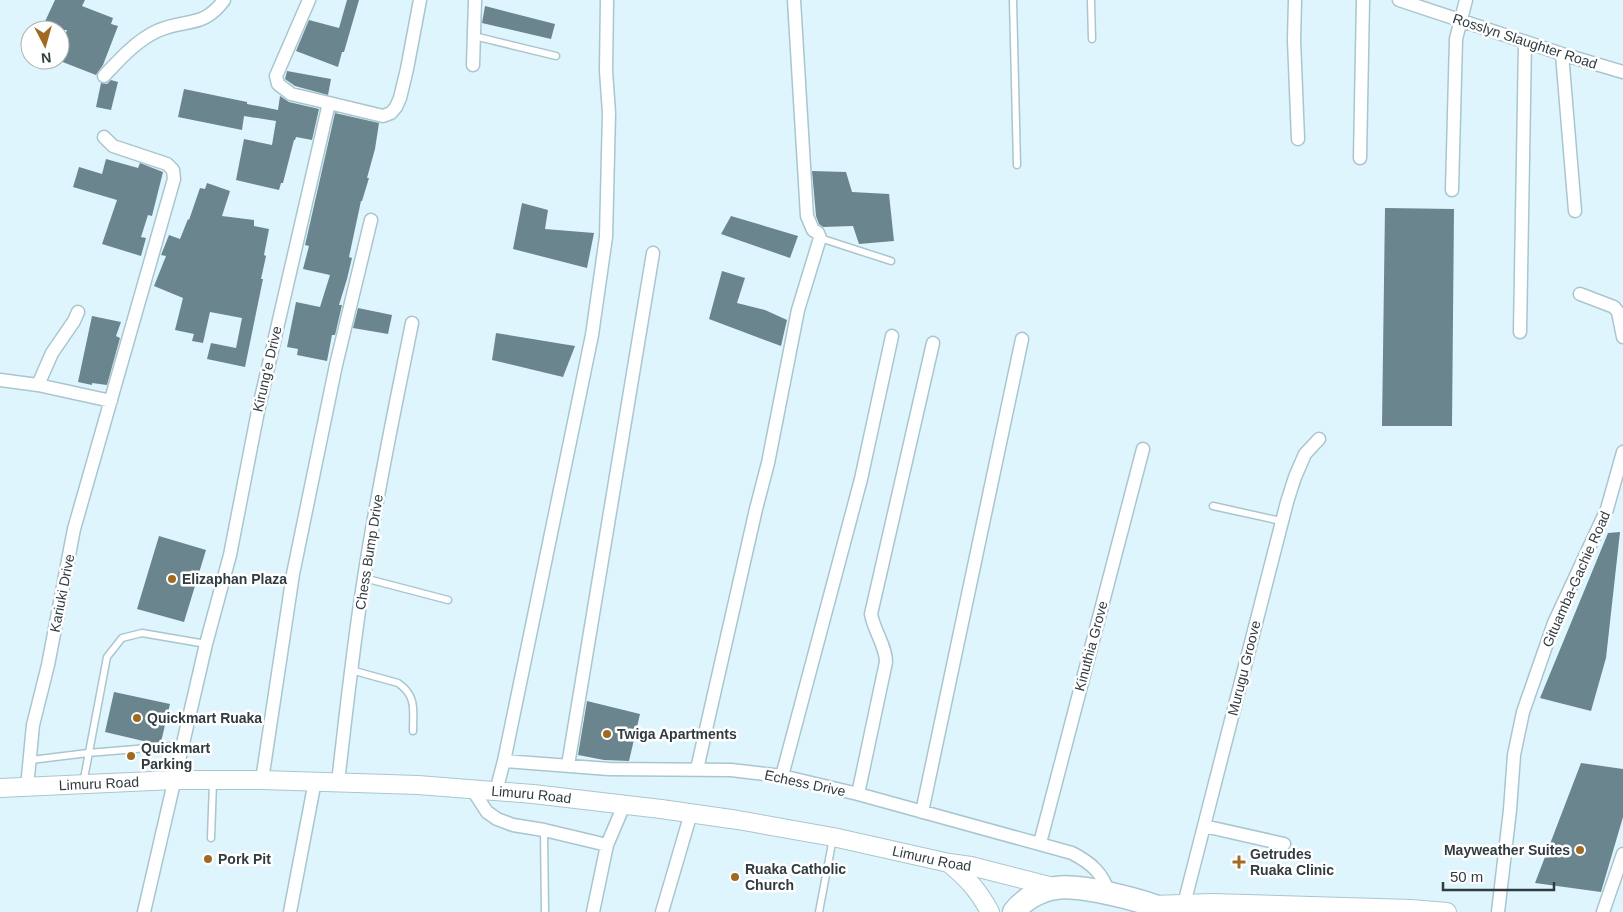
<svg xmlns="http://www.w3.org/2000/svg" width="1623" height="912" viewBox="0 0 1623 912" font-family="Helvetica,sans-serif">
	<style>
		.building { fill: #6a858e }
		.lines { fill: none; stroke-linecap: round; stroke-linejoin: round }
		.lane-casing { stroke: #a9c6cf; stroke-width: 9 }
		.street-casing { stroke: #a9c6cf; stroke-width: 15 }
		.secondary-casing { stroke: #a9c6cf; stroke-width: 20 }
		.highway-casing { stroke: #a9c6cf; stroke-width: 25 }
		.lane { stroke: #fff; stroke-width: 6 }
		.street { stroke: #fff; stroke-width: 12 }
		.secondary { stroke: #fff; stroke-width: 18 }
		.highway { stroke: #fff; stroke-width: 22 }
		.poi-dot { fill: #a06a23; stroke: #fff; stroke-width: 2 }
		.labels { text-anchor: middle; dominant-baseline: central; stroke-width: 5; stroke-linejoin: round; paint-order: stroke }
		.street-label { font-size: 14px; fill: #313c40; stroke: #fff }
		.poi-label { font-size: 14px; font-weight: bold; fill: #313c40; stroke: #fff; text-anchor: start }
	</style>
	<rect width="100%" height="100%" fill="#def5fd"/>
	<path class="building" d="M55 0H85L82 6 113 18 111 24 118 26 103 65 96 75 60 61V48L67 30H41Z
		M347 0H359L344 52H342L338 67 296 51 309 20 339 28Z
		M485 6 555 24 551 39 482 23Z
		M287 71 331 79 328 95 295 86 285 79Z
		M111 80 118 82 111 110 96 107 101 83 107 84Z
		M184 89 247 102V104L278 110 280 96 289 102 319 109 312 140 296 137 295 140H294L283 183H281L279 190 236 180 244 139 272 145 276 121 244 116 242 130 178 117Z
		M335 113 379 123 375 149 367 178H369L362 201H361L349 257 352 258 347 279 339 305H342L335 335H332L327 361 297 355 298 349 287 347 296 302 320 307 330 275 303 269 309 246 305 245 308 232Z
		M106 159 138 168 140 163 163 172 152 216 148 215 141 237 146 238 141 256 102 244 117 200 73 187 79 167 102 174Z
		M812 171 846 172 852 192 889 194 894 241 859 244 853 226 823 227 819 224 816 216Z
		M207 183 230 191 222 216 254 220V226L269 229 264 255 266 256 261 279H263L245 367 207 359 211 343 236 348 242 318 210 312 203 343 192 341 194 334 175 330 183 298 154 286 166 256 161 255 169 235 180 239 188 219 189 220 200 188 205 189Z
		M522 203 548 210 545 229 594 233 587 268 513 249Z
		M1385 208 1454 209 1452 426H1382Z
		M731 216 798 236 790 258 721 234Z
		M722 271 745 278 737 303 765 310 787 320 781 346 709 319Z
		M358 308 392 315 388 334 353 328Z
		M92 316 121 322 116 336 120 338 107 385 92 383V385L78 382Z
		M496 333 575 346 563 377 492 360Z
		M1620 532 1606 658 1591 711 1540 698 1608 533Z
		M159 536 206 550 184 622 137 609Z
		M114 692 170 704 161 742 152 743 105 732Z
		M587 701 640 714 629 761 604 760 578 755Z
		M1581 763 1623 769V817L1601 892 1535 883Z"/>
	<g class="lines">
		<g class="lane-casing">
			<path id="lane" d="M1013 0 1017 165
				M1091 0 1092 39
				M474 36 556 56
				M820 238 891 261
				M1213 506 1281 521
				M364 578 448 600
				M351 670 398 683C417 696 413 710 413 731
				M31 760 88 753 184 745
				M83 784 107 657 122 638 142 633 206 644
				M544 830 545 912
				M211 838 213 782
				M819 912 833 838"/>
		</g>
		<g class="street-casing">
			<path id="street" d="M1295 0 1294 40 1298 139
				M1399 0 1562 54 1623 72
				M1562 54 1575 211
				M473 65 475 0
				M104 76C120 59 136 41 157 31 185 18 203 29 224 0
				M329 103 383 116 391 113 396 107 400 98 407 69 420 0
				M1360 158 1363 0
				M1452 190 1456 39 1466 0
				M1580 294 1614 307 1618 312 1623 337
				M1520 332 1525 42
				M0 380 38 385 111 401
				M38 385 52 353 74 321 78 312
				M504 761 592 335 606 237 609 113 606 71 607 0
				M568 765 653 253
				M697 769 756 509 768 463 798 310 820 238 818 233 813 230 807 216 794 0
				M782 776 861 479 892 336
				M262 780 293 574 336 365 371 220
				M338 782C346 714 353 646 364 578 377 492 395 408 412 323
				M27 787 33 725 48 665 74 529 174 179 173 170 167 164 113 146 104 137
				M472 789 487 812 497 819 513 825 544 830 607 845
				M496 791 504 761 609 769 731 770 782 776 858 794 1072 853C1091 863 1103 873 1109 894
				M858 794 886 662C886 646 874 631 871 614L933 343
				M922 812 1022 339
				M1204 826 1284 844
				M1040 843 1143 449
				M1184 904 1287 502 1295 477 1305 454 1319 439
				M144 912 206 644 230 555 258 411 329 103 291 94 278 84 276 76 309 0
				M290 912 315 781
				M593 912 607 845 624 805
				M662 912 691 813
				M1498 912 1510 810 1514 755 1523 712 1554 623 1607 509 1623 452
				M1603 912 1623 854"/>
		</g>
		<g class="secondary-casing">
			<g id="secondary">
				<path id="s1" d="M0 788 174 780H262L418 785 533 794 661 809 738 820 833 837 949 863 971 866 1057 888"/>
				<path d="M949 863C968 879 978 890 990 912"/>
				<path d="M1153 905 1212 903 1411 909 1447 912"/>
			</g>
		</g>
		<g class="highway-casing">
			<path id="highway" d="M1014 912C1024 899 1040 890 1056 888 1080 884 1147 901 1169 912"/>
		</g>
		<use href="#lane" class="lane"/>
		<use href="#street" class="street"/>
		<use href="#secondary" class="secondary"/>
		<use href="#highway" class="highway"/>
	</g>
	<g class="poi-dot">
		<circle cx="172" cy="579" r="5"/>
		<circle cx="137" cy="718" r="5"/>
		<circle cx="607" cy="734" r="5"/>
		<circle cx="131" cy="756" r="5"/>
		<circle cx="1580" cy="850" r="5"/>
		<circle cx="208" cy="859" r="5"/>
		<path d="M1236.5 854.5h5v5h5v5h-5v5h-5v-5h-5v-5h5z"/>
		<circle cx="735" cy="877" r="5"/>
	</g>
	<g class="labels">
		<g class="street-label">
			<text transform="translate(1525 41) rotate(18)">Rosslyn Slaughter Road</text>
			<text transform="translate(267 369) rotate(-77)">Kirung'e Drive</text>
			<text transform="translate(369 552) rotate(-81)">Chess Bump Drive</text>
			<text transform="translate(1576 579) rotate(-66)">Gituamba-Gachie Road</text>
			<text transform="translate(62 593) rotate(-79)">Kariuki Drive</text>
			<text transform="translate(1091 646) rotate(-75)">Kinuthia Grove</text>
			<text transform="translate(1244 668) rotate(-76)">Murugu Groove</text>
			<text transform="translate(805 783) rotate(12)">Echess Drive</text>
			<text stroke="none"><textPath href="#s1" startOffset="99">Limuru Road</textPath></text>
			<text stroke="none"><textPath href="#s1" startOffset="532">Limuru Road</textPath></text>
			<text stroke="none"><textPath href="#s1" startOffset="938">Limuru Road</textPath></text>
		</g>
		<g class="poi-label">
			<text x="182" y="579">Elizaphan Plaza</text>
			<text x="147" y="718">Quickmart Ruaka</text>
			<text x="617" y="734">Twiga Apartments</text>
			<text x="141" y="748">Quickmart<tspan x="141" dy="16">Parking</tspan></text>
			<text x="1570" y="850" text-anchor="end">Mayweather Suites</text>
			<text x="1250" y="854">Getrudes<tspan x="1250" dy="16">Ruaka Clinic</tspan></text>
			<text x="218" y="859">Pork Pit</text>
			<text x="745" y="869">Ruaka Catholic<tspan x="745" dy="16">Church</tspan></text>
		</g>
	</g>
	<g transform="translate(45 45) rotate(174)"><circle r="24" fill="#ffffff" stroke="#adb1b3"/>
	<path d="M0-4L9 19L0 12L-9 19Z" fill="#a06a23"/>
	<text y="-8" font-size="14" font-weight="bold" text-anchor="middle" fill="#313c40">N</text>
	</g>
	<path d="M1443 882v8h111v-8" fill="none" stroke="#313c40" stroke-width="2.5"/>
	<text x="1450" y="882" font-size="15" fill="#313c40" stroke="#ffffff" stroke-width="4" paint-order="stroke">50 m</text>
</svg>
